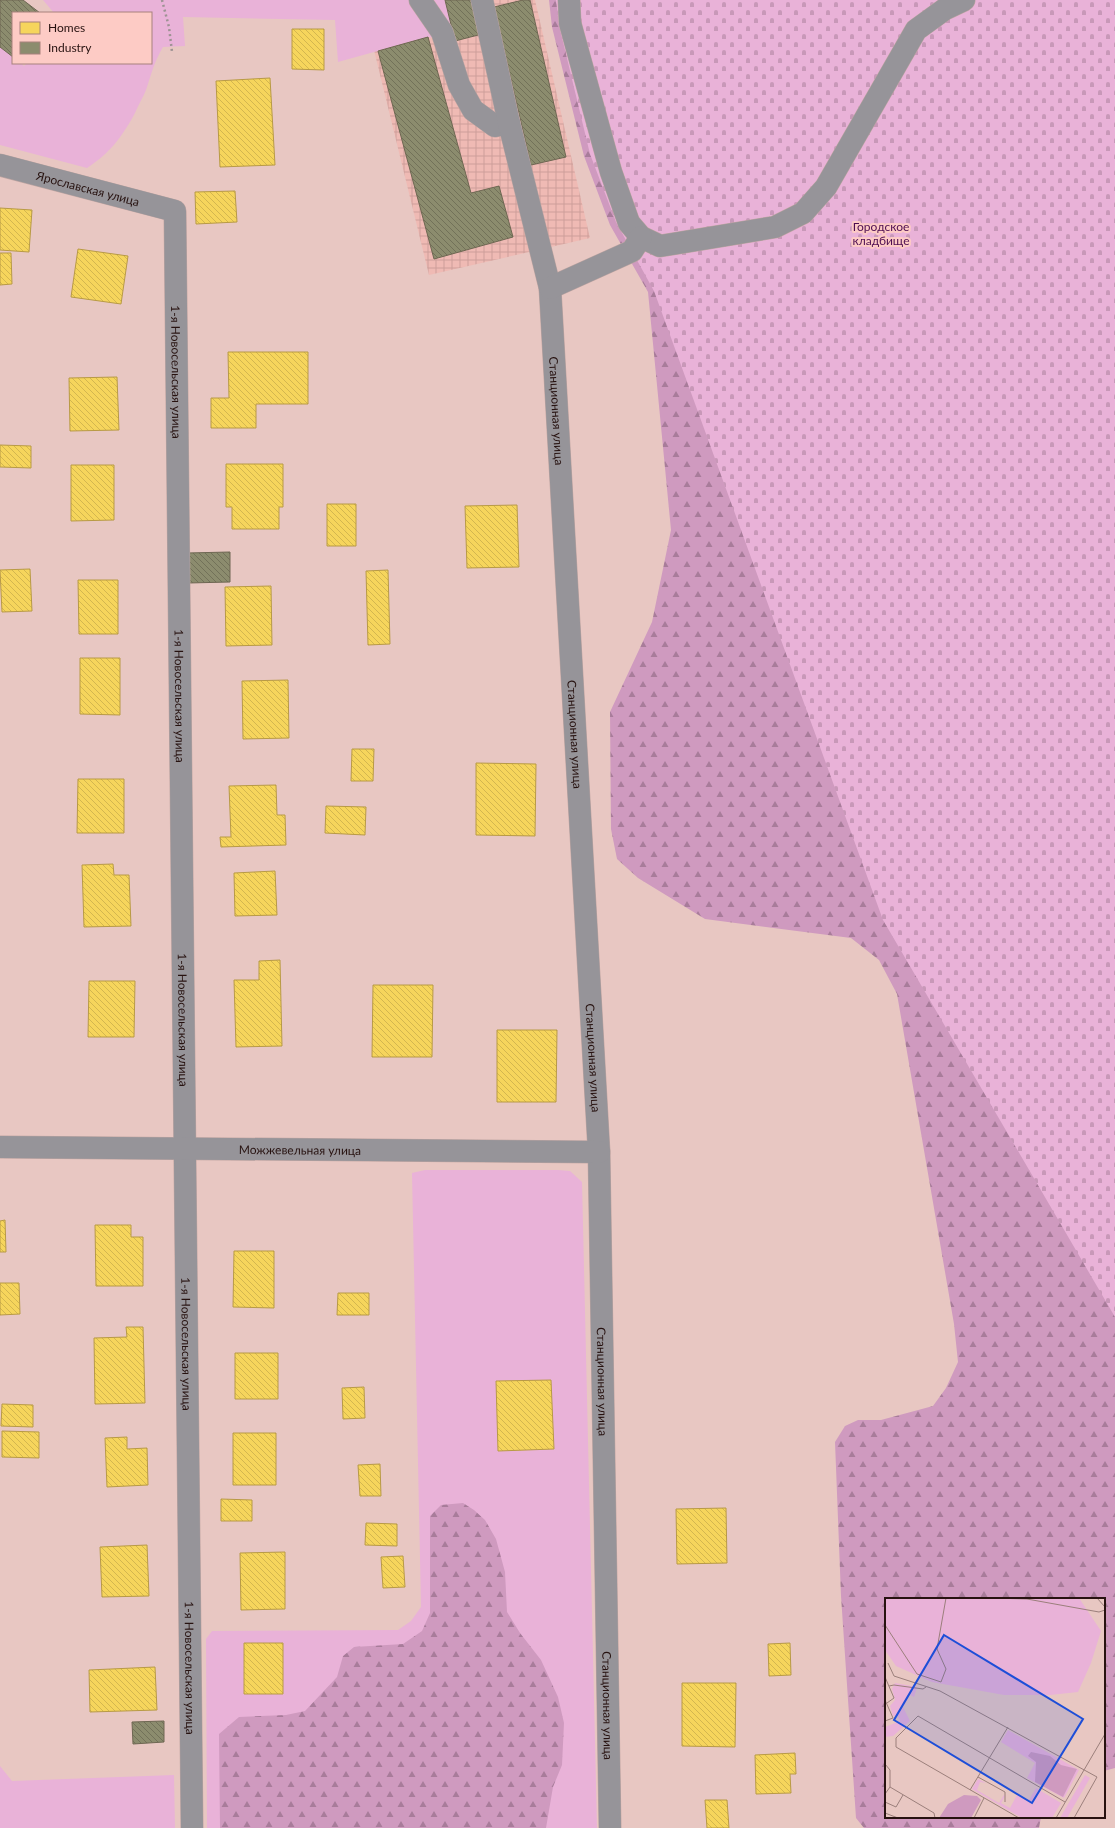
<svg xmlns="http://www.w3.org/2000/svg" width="1115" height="1828" viewBox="0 0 1115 1828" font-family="Lato,sans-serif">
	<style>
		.industrial { fill: url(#industrial-grid) }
		.grass { fill: #e9b2d8 }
		.forest { fill: url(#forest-firs) }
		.cemetery { fill: url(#cemetery-stones) }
		.homes { fill: url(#homes-back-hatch); stroke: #b89a45 }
		.industry { fill: url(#industry-back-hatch); stroke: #6e6752 }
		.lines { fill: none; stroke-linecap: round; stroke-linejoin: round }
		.minor-casing { stroke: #bea5a2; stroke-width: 23 }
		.path { stroke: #9d9293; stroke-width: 2.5; stroke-dasharray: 2 3; stroke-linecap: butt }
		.minor { stroke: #969499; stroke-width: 22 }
		.labels { text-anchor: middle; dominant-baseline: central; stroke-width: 4; stroke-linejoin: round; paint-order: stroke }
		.street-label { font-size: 12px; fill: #271210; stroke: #fdcbc5 }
		.park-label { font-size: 12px; fill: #4e0d51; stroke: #fdcbc5 }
		.inset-road { fill: none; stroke: #9b7f7b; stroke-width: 1 }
		.view { fill: #1d4ed8; fill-opacity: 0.15; stroke: #1d4ed8; stroke-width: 2 }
		.inset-edge { fill: none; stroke: #271210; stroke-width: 2 }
	</style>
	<defs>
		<pattern id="industrial-grid" width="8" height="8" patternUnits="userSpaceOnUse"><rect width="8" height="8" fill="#efbab4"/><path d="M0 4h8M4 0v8" fill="none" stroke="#cd9f9a"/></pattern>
		<pattern id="forest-firs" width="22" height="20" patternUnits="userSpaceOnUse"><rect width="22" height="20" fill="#cf9abf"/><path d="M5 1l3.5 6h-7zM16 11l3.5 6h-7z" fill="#a87c9a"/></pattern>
		<pattern id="cemetery-stones" width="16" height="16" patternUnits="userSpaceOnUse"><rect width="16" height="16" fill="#e9b2d8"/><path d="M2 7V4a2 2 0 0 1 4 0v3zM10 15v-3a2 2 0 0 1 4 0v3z" fill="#c898b8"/></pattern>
		<pattern id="homes-back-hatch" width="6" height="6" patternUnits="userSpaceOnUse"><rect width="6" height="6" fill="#f6d55c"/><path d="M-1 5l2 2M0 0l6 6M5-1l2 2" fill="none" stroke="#d3b64f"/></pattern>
		<pattern id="industry-back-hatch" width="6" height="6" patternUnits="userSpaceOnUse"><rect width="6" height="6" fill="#8c8c6e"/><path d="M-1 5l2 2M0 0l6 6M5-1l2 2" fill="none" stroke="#727159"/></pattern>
	</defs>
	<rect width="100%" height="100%" fill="#e8c7c2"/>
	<path class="industrial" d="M353 0H535L590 238 429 275 362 1Z"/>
	<path class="grass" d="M43 0H445L455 41 428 37 338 62 335 20 183 17 185 46 163 47C154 62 151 75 146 90 143 98 138 105 135 113 122 137 110 153 87 168L0 145V47L13 57V63H21L24 66 27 63H151V13H54Z
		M425 1170H558L570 1171 582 1182 597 1828H207L206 1639 212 1631 398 1630 411 1621 421 1607 412 1173Z
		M0 1766 12 1781 174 1775 175 1828H0Z"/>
	<path class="forest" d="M549 0H1115V1768L1104 1771V1599H886V1817H1041L1039 1828H864L856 1818 841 1596 835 1442 845 1426 858 1420H881L933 1406 946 1388 958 1362 954 1324 897 994 879 960 851 938 705 919 638 878 617 859 611 829 610 712 652 622 671 530 648 292 610 225 584 156 552 27Z
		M463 1503 474 1510 485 1520 496 1539 505 1572 507 1612 520 1633 541 1660 558 1697 564 1723 562 1765 553 1787 546 1828H220L219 1734 239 1717 286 1715 305 1711 337 1677 343 1656 354 1647 403 1644 422 1631 430 1613V1516L441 1505Z"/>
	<path class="cemetery" d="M556 0H1115V1317L883 920 654 291 616 222 590 154 559 25Z"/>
	<path class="homes" d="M292 29H324V70L292 69Z
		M270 78 275 165 220 167 216 81Z
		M235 191 237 222 196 224 195 192Z
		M0 208 32 210 29 252 0 250Z
		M78 249 128 256 121 304 71 297Z
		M0 253H11L12 284 0 285Z
		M228 352H308V404H256V428H211V398H229Z
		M117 377 119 430 70 431 69 378Z
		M0 445 31 446V468L0 467Z
		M226 464H283V507H279V529H232V507H226Z
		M71 465H114V520L71 521Z
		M327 504H356V546H327Z
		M517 505 519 567 467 568 465 506Z
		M30 569 32 611 2 612 0 570Z
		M388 570 390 644 368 645 366 571Z
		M78 580H118V634H79Z
		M271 586 272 645 226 646 225 587Z
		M80 658H120V715L80 714Z
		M288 680 289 738 243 739 242 681Z
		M352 749H374L373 781H351Z
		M476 763 536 764 535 836 476 835Z
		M78 779H124V833H77Z
		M276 785 277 815H285L286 845 221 847 220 837H231L229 786Z
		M326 806 366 807 365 835 325 833Z
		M113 864 114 875H129L131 926 84 927 82 865Z
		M275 871 277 915 235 916 234 873Z
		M280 960 282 1046 236 1047 234 980H259V961Z
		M89 981H135L134 1037H88Z
		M373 985H433L432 1057H372Z
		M497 1030H557L556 1102H497Z
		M5 1220 6 1252H0V1221Z
		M95 1225H131V1237H143V1286H96Z
		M234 1251H274V1308L233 1307Z
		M0 1283H19L20 1314 0 1315Z
		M338 1293H369V1315H337Z
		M126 1327H143L145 1403 95 1404 94 1338 127 1337Z
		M235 1353H278V1399H235Z
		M551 1380 554 1449 498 1451 496 1381Z
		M364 1387 365 1418 343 1419 342 1388Z
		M2 1404 33 1405V1427L1 1426Z
		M2 1431 39 1432V1458L2 1457Z
		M233 1433H276V1485H233Z
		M127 1437V1449L147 1448 148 1485 107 1487 105 1438Z
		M380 1464 381 1496H360L358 1465Z
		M221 1499 252 1500V1521H221Z
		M726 1508 727 1563 677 1564 676 1509Z
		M366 1523 397 1524V1546L365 1545Z
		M147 1545 149 1596 102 1597 100 1547Z
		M285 1552V1609L241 1610 240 1553Z
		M403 1556 405 1587 383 1588 381 1557Z
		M244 1643H283V1694H244Z
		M790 1643 791 1675 769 1676 768 1644Z
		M155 1667 157 1710 90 1712 89 1670Z
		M682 1683H736L735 1747 682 1746Z
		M795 1753 796 1774H790L791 1793 756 1794 755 1755Z
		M705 1800H727L729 1828H707Z"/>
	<path class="industry" d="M0 0H23L40 13H13V57L0 47Z
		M445 0H473L482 34 455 41Z
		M523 0H530L566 157 531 165 494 7Z
		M428 37 471 193 499 186 513 237 434 259 378 51Z
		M230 552V582L188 583 187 553Z
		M164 1721V1742L133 1744 132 1722Z"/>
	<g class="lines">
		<g class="minor-casing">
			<g id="minor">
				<path d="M420 0 442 32 459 85 473 110 495 126 509 123"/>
				<path id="s1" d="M482 0 509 123 550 288 599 1152 610 1828"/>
				<path d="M569 0 570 23 611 172 629 223 641 237 660 246 775 227 803 213 826 187 916 30 945 9 964 0"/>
				<path id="s2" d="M0 165 175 211 192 1828"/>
				<path d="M550 288 632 251 641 237"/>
				<path id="s3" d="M0 1147 599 1152"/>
			</g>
		</g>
		<path class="path" d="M162 0 169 27 172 52"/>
		<use href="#minor" class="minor"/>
	</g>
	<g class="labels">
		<g class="street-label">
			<text stroke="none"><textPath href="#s2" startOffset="91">Ярославская улица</textPath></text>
			<text stroke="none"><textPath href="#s2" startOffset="342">1-я Новосельская улица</textPath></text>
			<text stroke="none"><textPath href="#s1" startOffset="419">Станционная улица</textPath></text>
			<text stroke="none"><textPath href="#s2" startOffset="666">1-я Новосельская улица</textPath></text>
			<text stroke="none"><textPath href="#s1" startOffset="743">Станционная улица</textPath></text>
			<text stroke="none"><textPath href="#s2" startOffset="990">1-я Новосельская улица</textPath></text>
			<text stroke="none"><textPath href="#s1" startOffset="1067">Станционная улица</textPath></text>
			<text stroke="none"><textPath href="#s3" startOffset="300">Можжевельная улица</textPath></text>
			<text stroke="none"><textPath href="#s2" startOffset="1314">1-я Новосельская улица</textPath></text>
			<text stroke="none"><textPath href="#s1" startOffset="1391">Станционная улица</textPath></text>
			<text stroke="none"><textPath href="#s2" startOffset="1638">1-я Новосельская улица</textPath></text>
			<text stroke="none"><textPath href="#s1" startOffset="1715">Станционная улица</textPath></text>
		</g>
		<g class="park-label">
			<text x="881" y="226">Городское<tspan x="881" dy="14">кладбище</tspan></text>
		</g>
	</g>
	<g transform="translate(885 1598)">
		<rect width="220" height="220" fill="#e8c7c2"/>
		<path d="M10 85 32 89 29 99 25 97 18 109 25 123 8 138 0 139V129L15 123 13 118H8L5 108 10 102 7 91ZM123 132 194 172 179 200 142 180 150 165 116 144ZM200 177 205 180 182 220H175ZM93 181 101 185 95 184 92 192 114 205 119 197 115 193 120 198 116 205 125 210 132 197 144 202 151 190 176 205 167 220H137L87 191Z" fill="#e9b2d8"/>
		<path d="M146 154 165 158 176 167 192 171 178 199 150 184 151 164 143 158ZM79 197 92 198 96 202 86 220H54L63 206Z" fill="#cf9abf"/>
		<path d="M0 0H194L216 33 206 65 193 94 165 97H119L47 84 11 68 0 52Z" fill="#e9b2d8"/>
		<path class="inset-road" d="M106 0 142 1 214 14 220 12M212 0 220 9M0 27 32 76 56 84 61 71 52 51 61 0M3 65 9 78 55 93 212 179 189 220M0 79 9 100 2 105M4 88 9 87 38 91 41 89M0 102 8 120 0 123M0 166 5 172V189L0 196M93 179 120 194V204M5 189 49 215 50 220M85 192 123 129M0 204 11 209 18 197M0 215 13 220M89 220 99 200M134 220 11 149V140L33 118 180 204M171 220 220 136"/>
		<path class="view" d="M59 37 198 121 147 205 9 122Z"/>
		<rect width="220" height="220" class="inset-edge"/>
	</g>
	<rect x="12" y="12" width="140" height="52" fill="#fdcbc5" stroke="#a7817d"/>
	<rect x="20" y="22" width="20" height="12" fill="#f6d55c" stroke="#a7817d"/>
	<text x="48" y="32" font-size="12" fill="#271210">Homes</text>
	<rect x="20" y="42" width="20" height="12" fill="#8c8c6e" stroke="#a7817d"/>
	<text x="48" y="52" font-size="12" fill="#271210">Industry</text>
</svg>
